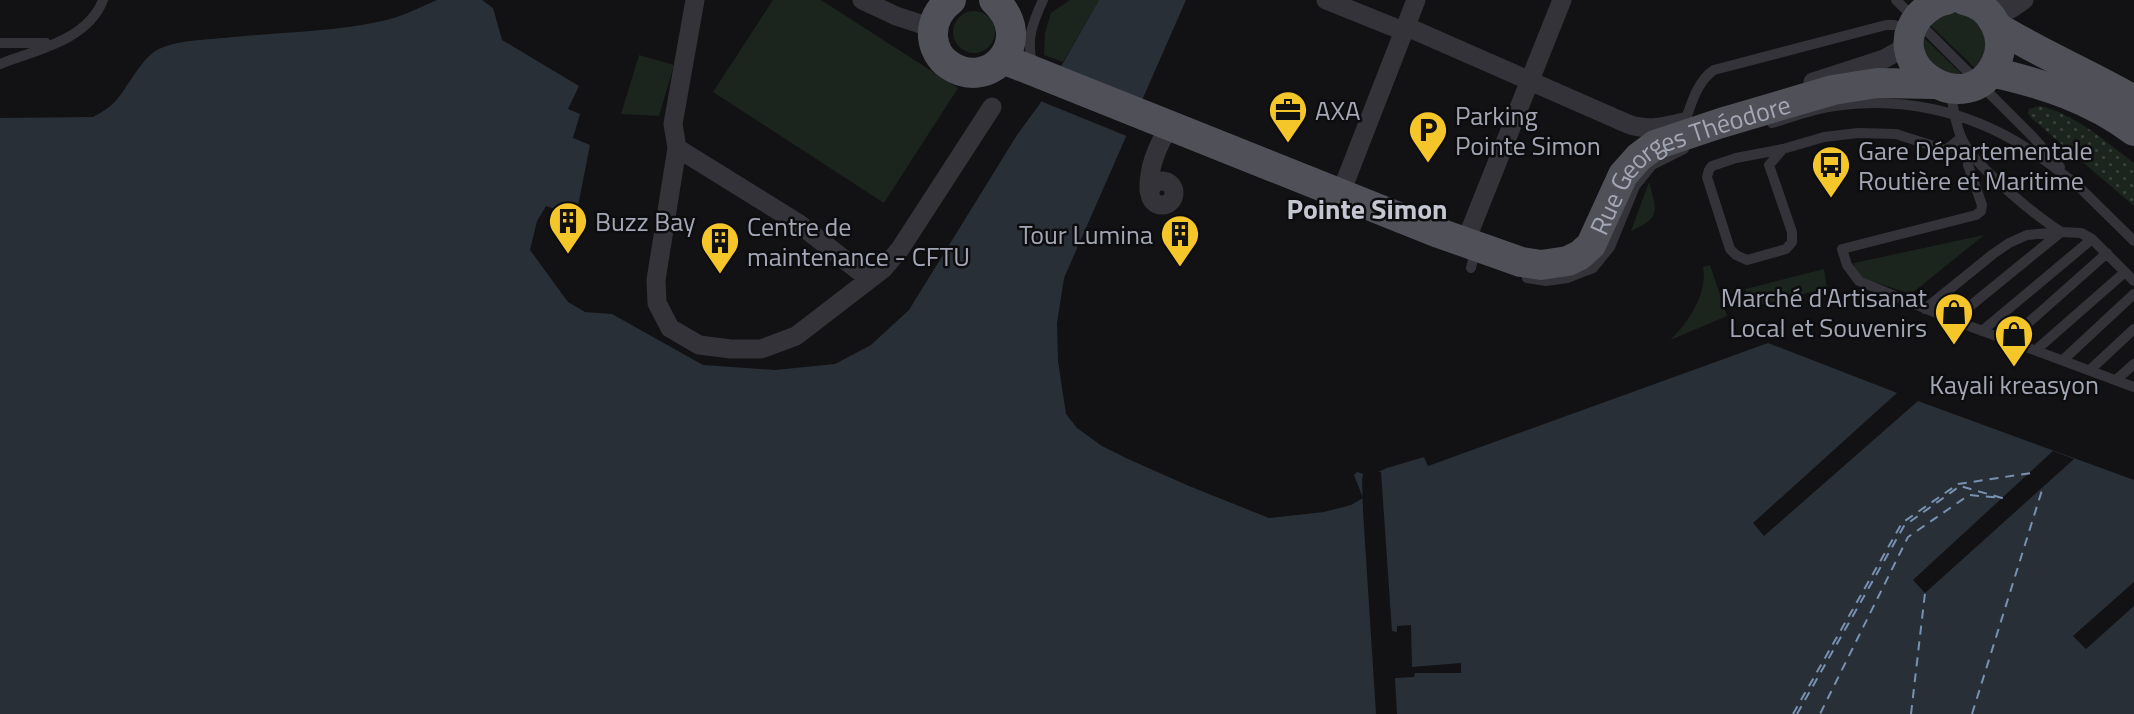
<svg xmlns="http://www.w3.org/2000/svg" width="2134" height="714" viewBox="0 0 2134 714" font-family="'Titillium Web',sans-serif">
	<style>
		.grass { fill: #1c241e }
		.park { fill: url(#park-dots) }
		.water { fill: #282f37 }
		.pier { fill: #121214 }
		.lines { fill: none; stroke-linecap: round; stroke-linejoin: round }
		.ferry { stroke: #7991b1; stroke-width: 2; stroke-dasharray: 9 7; stroke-linecap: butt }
		.lane { stroke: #333339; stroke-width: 10 }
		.street { stroke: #333339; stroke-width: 19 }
		.primary { stroke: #4f5058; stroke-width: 30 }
		.labels { text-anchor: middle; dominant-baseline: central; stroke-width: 5; stroke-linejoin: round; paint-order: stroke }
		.poi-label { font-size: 26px; fill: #a3a7b5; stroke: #0d0d0f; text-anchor: start }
		.street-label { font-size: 26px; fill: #a3a7b5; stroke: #0d0d0f }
		.neighbourhood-label { font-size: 28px; font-weight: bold; fill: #c4c6d1; stroke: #0d0d0f }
	</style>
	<defs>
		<pattern id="park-dots" width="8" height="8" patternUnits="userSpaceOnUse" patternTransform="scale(1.75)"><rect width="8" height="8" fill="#1c241e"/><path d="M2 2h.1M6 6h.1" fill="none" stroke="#3a413c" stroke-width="1.8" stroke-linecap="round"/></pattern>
	</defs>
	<rect width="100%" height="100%" fill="#121214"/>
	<path class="grass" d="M773 0H821L958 88 884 203 713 92Z
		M1070 0H1099L1063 62 1044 55 1045 33 1051 13Z
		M1957 10 1990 28 1980 73 1927 22Z
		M953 32a21 21 0 1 1 42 0a21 21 0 1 1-42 0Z
		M1921 35 1969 81 1927 67Z
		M639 55 674 65 659 116 621 114Z
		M1649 182C1657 212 1661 217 1631 231Z
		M1984 235 1911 294 1856 276 1854 263Z
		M1710 265 1727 316 1670 340C1688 323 1708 293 1703 267Z
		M1824 269 1827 288 1752 307 1745 289Z"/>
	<path class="park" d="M2039 106C2074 113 2106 142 2134 163V206L2031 118 2028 113 2029 109Z"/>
	<path class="water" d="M437 0H482L493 8 502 40 579 86 568 109 580 114 573 138 590 145 576 216 546 206 537 221 530 250 568 302 585 312 612 314 703 365 775 370 835 364 871 345 909 310 1017 135 1039 105 1099 0H1186L1064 278 1057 323 1058 361 1066 414 1077 428 1102 446 1128 459 1189 486 1269 518 1324 512 1351 505 1363 498 1354 475 1357 472 1369 476 1387 468 1424 457 1428 466 1768 343 1918 401 2134 480V714H0V118L93 117C102 112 111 107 118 98 129 85 143 56 159 49 180 39 210 40 233 37 282 32 333 32 382 21 401 17 419 8 437 0Z"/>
	<path class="pier" d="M1058 65 1145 100 1129 137 1038 100Z
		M1898 392 1918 401 1764 536 1753 523Z
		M2053 451 2074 459 1925 593 1913 580Z
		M1364 471 1381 472 1392 631 1397 632V626L1411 625 1412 667 1461 663V673H1415L1414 677 1395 678 1397 714H1376L1363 511 1362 479Z
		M2134 582V606L2086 649 2073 636Z"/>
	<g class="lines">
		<path class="ferry" d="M1793 714 1902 523 1958 484 2031 473
			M1797 714 1904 526 1960 486 2002 498 1969 495 1908 537 1820 714
			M1911 714 1925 593
			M1972 714 2043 487"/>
		<path class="lane" d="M1896 0 2033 137 2060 167
			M0 43H46
			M0 64C36 50 88 40 103 0
			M1033 65C1025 41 1033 22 1043 0
			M1950 92C1954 107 1955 125 1962 139 1973 165 2036 216 2061 232L1953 320
			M1685 122C1691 104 1698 80 1714 70L1886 25H1894L1908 29
			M1772 123C1792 117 1813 109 1834 106 1901 96 1968 111 2025 147 2043 158 2060 172 2077 185
			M1783 149 1769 165 1792 232V242L1786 249 1747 260 1736 255 1730 249 1707 177 1709 170 1712 166 1736 158 1783 149 1824 137 1858 133 1896 134 1946 150 1961 138
			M1968 150V165L1982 205 1981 211 1976 215 1842 249 1847 265 1859 281 1953 320 2134 387
			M2073 181 2134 241
			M1471 268 1473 259
			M1527 278 1546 281 1567 278 1593 268 1610 247 1635 186 1652 165 1684 149
			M1925 309 1993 254 2009 243 2027 235 2061 232 2081 233 2092 239 2134 281
			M1982 331 2092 239
			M2009 340 2107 253
			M2036 350 2125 272
			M2063 360 2134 294
			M2090 370 2134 329
			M2116 380 2134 364"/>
		<path class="street" d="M695 0 673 124 677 148 656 280 657 303 670 328 699 345 731 349H761L796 336 883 269 900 249 992 107
			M862 0 896 16 933 28
			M1326 0 1403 31
			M2000 9H2011L2024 0
			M1405 26 1628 124C1647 131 1664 127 1684 122
			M1813 82 1884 59 1909 45
			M677 148 798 223 869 279
			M1150 193a12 12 0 1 1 24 0a12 12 0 1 1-24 0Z
			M1149 191C1148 167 1157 146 1170 126
			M1340 195 1416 0
			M1465 243 1562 0"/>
		<g class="primary">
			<path d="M951 0C939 9 932 22 933 37 934 48 940 59 949 65 990 93 1037 40 994 0"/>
			<path d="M1946 0C1935 1 1927 8 1919 16 1878 67 1969 123 1996 63 2008 37 1992 5 1964 0"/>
			<path d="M1997 27C2041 54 2089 74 2134 100"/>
			<path id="s1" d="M1003 59 1436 232 1521 262 1541 265 1568 261 1580 255 1591 245 1623 175 1639 157 1655 145 1721 123 1833 90 1877 83 1934 84"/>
			<path d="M1991 72C2042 83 2091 99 2134 131"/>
		</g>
	</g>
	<defs>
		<g id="office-pin" transform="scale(2.0125)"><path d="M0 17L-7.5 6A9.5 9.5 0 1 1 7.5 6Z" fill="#f5c629" stroke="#0d0d0f"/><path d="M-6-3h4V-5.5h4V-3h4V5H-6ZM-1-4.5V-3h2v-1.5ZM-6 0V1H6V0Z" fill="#111"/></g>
		<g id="parking-pin" transform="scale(2.0125)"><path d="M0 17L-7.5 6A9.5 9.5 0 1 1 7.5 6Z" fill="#f5c629" stroke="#0d0d0f"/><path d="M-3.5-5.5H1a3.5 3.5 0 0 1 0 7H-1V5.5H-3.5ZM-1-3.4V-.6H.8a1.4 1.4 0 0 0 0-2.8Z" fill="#111"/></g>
		<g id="bus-pin" transform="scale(2.0125)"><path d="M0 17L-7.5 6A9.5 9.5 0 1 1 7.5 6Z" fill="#f5c629" stroke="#0d0d0f"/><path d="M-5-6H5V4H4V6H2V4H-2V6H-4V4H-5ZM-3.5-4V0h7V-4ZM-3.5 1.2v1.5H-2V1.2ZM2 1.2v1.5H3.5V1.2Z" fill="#111"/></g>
		<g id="building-pin" transform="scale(2.0125)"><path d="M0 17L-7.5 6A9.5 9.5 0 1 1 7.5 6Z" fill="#f5c629" stroke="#0d0d0f"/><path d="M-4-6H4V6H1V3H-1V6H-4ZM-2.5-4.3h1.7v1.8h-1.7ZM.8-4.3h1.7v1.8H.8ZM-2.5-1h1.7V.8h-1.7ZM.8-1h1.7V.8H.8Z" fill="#111"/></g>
		<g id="shop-pin" transform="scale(2.0125)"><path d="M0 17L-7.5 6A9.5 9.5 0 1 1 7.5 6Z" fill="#f5c629" stroke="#0d0d0f"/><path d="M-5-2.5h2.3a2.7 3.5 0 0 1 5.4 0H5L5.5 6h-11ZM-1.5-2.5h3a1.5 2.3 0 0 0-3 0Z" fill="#111"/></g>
	</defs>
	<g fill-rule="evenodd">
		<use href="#office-pin" x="1288" y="110"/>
		<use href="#parking-pin" x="1428" y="130"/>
		<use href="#bus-pin" x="1831" y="165"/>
		<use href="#building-pin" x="568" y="221"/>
		<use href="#building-pin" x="1180" y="234"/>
		<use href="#building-pin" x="720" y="241"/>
		<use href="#shop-pin" x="1954" y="312"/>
		<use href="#shop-pin" x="2014" y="334"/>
	</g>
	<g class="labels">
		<g class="poi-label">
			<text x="1315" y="110">AXA</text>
			<text x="1455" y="115">Parking<tspan x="1455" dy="30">Pointe Simon</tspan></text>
			<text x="1858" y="150">Gare Départementale<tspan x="1858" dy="30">Routière et Maritime</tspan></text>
			<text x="595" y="221">Buzz Bay</text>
			<text x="747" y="226">Centre de<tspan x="747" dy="30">maintenance - CFTU</tspan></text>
			<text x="1153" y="234" text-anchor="end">Tour Lumina</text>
			<text x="1927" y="297" text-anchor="end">Marché d'Artisanat<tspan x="1927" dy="30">Local et Souvenirs</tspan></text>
			<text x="2014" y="384" text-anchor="middle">Kayali kreasyon</text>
		</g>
		<g class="street-label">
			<text stroke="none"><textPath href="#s1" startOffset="770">Rue Georges Théodore</textPath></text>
		</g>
		<g class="neighbourhood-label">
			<text x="1367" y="208">Pointe Simon</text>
		</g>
	</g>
</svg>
